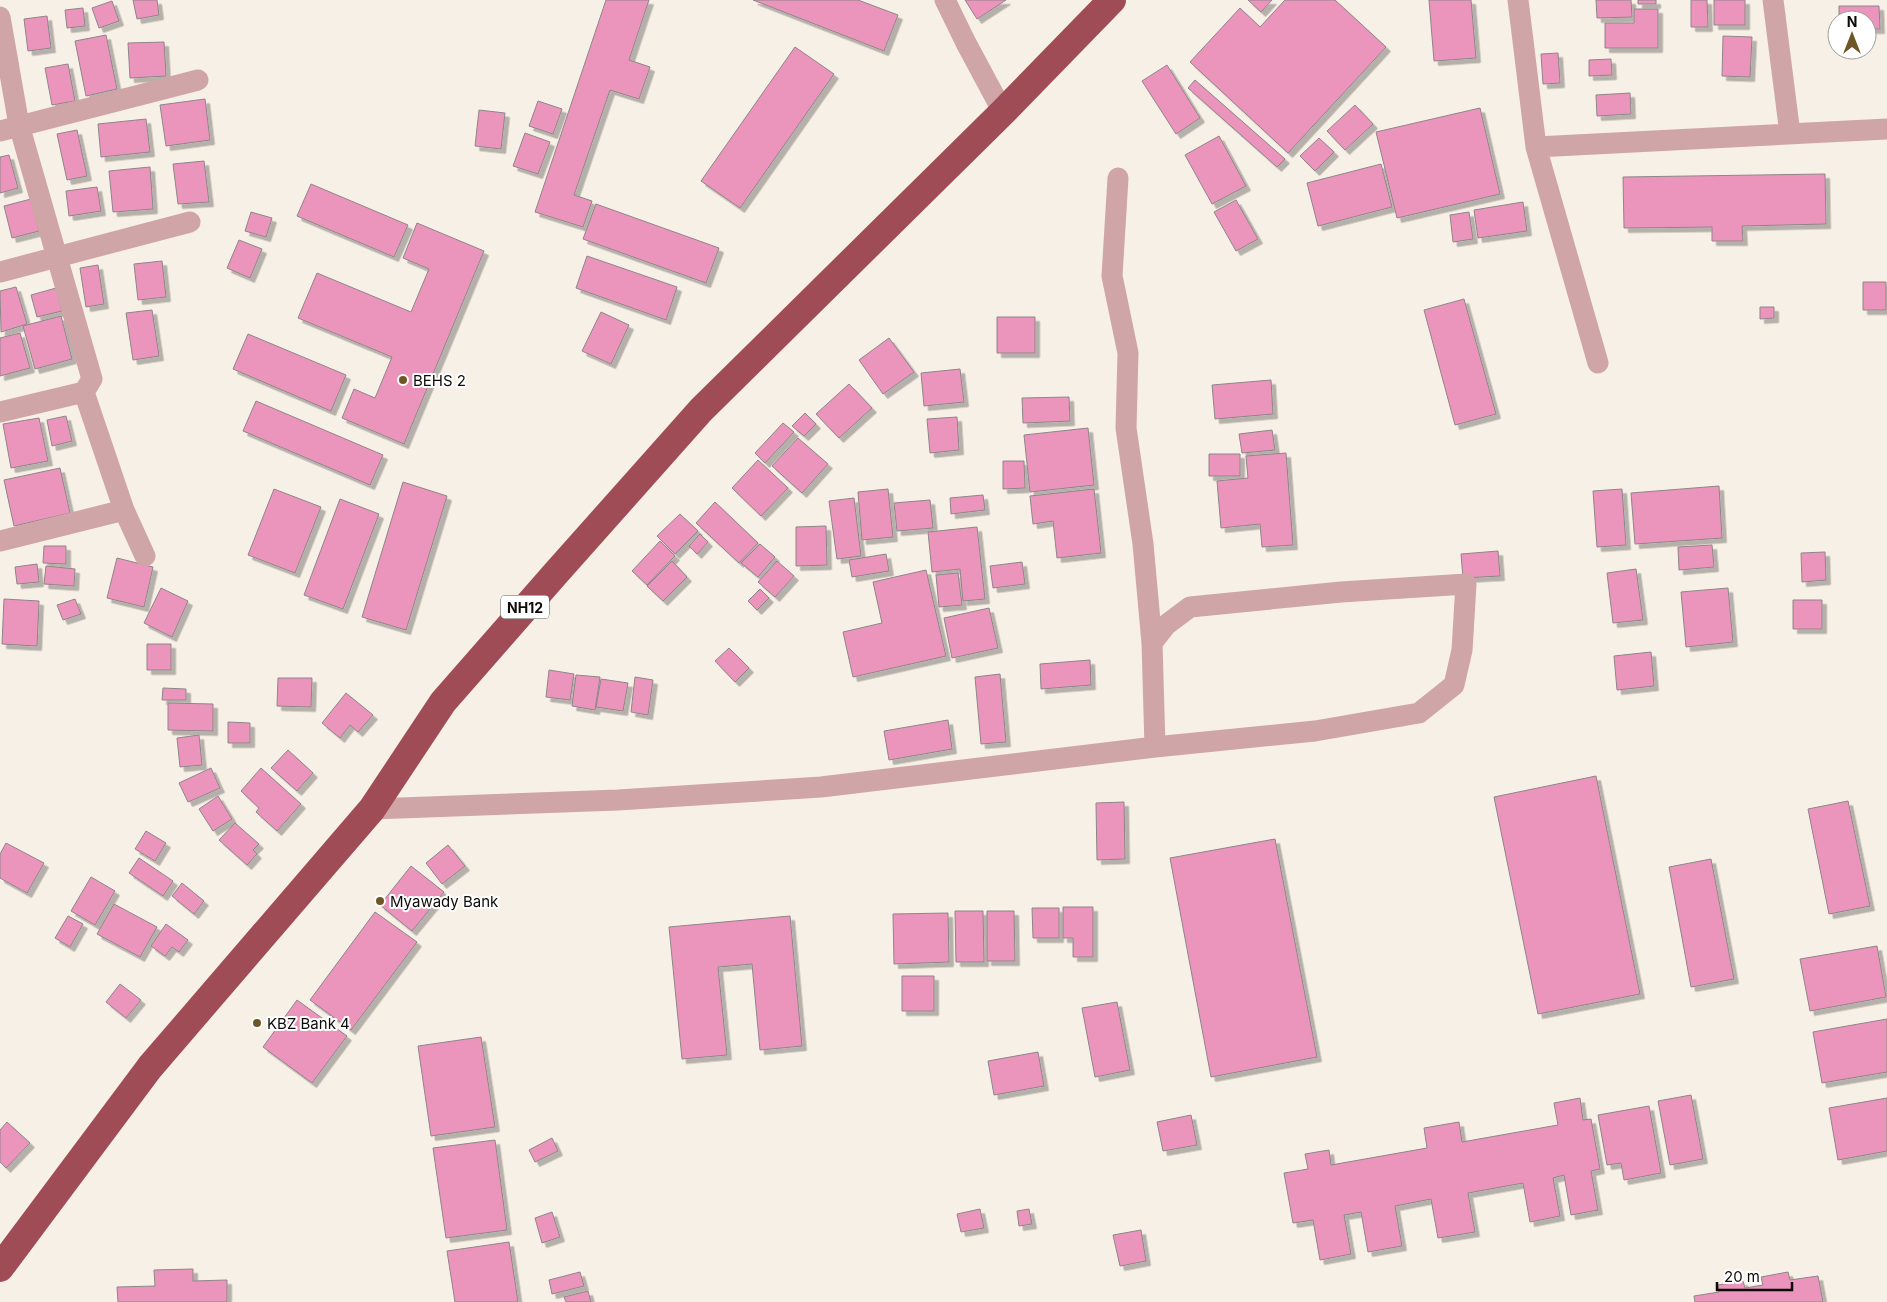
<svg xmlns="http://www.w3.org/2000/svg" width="1887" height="1302" viewBox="0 0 1887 1302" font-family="Inter,sans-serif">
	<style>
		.building { fill: #eb95bc; stroke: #908489; filter: url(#shadow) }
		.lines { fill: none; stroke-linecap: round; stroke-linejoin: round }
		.street { stroke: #d0a5a8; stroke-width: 21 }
		.highway { stroke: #a04c56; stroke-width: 28 }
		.poi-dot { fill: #6e5626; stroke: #fff; stroke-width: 2 }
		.labels { text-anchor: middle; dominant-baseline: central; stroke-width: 4; stroke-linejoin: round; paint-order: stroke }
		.shield { fill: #fff; stroke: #565452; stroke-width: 1 }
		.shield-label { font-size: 14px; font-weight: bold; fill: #0d0b08 }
		.poi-label { font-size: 15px; fill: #0d0b08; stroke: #fff; text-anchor: start }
	</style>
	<defs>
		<filter id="shadow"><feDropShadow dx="4.5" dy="4.5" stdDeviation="0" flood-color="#0004"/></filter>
	</defs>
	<rect width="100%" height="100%" fill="#f7f0e6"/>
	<path class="building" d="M133 0H157L159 15 137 19Z
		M606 0H649L629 60 650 67 639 99 610 90 574 195 592 201 583 227 535 212Z
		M753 0H858L898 15 884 51Z
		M965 0H1006L977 19Z
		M1248 0H1272L1261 12Z
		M1285 0H1335L1386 47 1288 153 1190 62 1240 8 1260 27Z
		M1429 0H1471L1476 58 1434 61Z
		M1596 0H1631L1632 17 1597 18Z
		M1638 0H1656V4H1638Z
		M1691 0H1707L1708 27H1691Z
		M1714 0H1745V25H1714Z
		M112 1 119 21 99 28 92 8Z
		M1839 6H1879L1880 29H1867V20H1839Z
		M83 8 85 26 67 28 65 10Z
		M1634 9H1658V48H1605V23H1634Z
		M47 16 51 48 28 51 24 19Z
		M106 35 117 89 86 96 75 41Z
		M1723 36 1752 37 1750 77 1722 76Z
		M164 42 166 76 130 78 128 43Z
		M795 47 834 74 740 208 701 181Z
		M1558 53 1560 83 1543 84 1541 54Z
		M1611 59 1612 75 1589 76V60Z
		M68 64 75 101 52 105 45 68Z
		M1167 65 1200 118 1176 134 1142 81Z
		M1195 80 1285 159 1277 167 1188 88Z
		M1630 93 1631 114 1597 116 1596 95Z
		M205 99 210 140 166 146 160 105Z
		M538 101 562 109 553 134 529 126Z
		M1355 105 1373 124 1345 150 1327 131Z
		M1480 108 1500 194 1397 218 1376 132Z
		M479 110 505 113 501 149 475 146Z
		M146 119 150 152 101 157 98 124Z
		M77 130 87 176 67 180 57 134Z
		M525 133 550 142 538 174 513 166Z
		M1219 136 1246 186 1212 204 1185 155Z
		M1319 138 1334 152 1315 171 1300 156Z
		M9 155 18 188 0 193V157Z
		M204 161 209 202 178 204 173 164Z
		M1381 164 1392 207 1318 226 1307 183Z
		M150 167 153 209 113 212 109 171Z
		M1825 174 1826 224 1742 226 1743 241H1712V227L1624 228 1623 177Z
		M311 184 408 225 394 257 297 216Z
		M97 187 101 211 69 216 66 191Z
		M31 199 39 231 12 238 4 206Z
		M1236 200 1258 239 1236 251 1214 212Z
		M1523 202 1527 231 1478 238 1474 210Z
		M596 204 719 248 706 283 583 239Z
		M251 212 272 218 266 237 245 231Z
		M1469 212 1473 239 1453 242 1450 215Z
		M417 223 484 251 404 444 342 418 354 389 375 398 392 357 298 318 317 273 411 312 429 269 403 258Z
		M239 240 262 249 250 278 227 268Z
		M587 256 677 287 666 320 576 288Z
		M162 261 166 297 138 300 134 264Z
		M98 265 104 304 86 307 80 268Z
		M1863 282H1886V310H1863Z
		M16 287 27 324 1 332 0 291Z
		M56 288 62 311 37 317 31 295Z
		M1464 299 1496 414 1455 425 1424 310Z
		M1760 307H1774V318L1760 319Z
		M152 310 159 356 133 360 126 313Z
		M601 312 629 325 611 364 582 351Z
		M61 316 72 359 35 369 23 326Z
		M997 317H1035V353H997Z
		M20 333 30 368 0 376V338Z
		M248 334 346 375 331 411 233 369Z
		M889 338 914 372 883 394 859 360Z
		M960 369 964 402 924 406 921 373Z
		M1271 380 1273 414 1215 419 1212 385Z
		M849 384 872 408 839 438 816 414Z
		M1069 397 1070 421 1023 423 1022 398Z
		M256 401 383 455 370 485 243 431Z
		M805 413 816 424 804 436 792 426Z
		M66 416 72 441 52 446 47 420Z
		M957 417 959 450 930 453 927 419Z
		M39 418 48 461 11 468 3 424Z
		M783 423 794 432 765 463 755 453Z
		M1088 428 1094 485 1030 492 1024 435Z
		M1272 430 1275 450 1242 453 1239 434Z
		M798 438 828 464 802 493 772 466Z
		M1286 453 1293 545 1262 547 1260 524 1221 528 1217 481 1248 478 1246 456Z
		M1209 454H1240V476H1209Z
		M758 460 788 488 761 516 732 488Z
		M1003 461H1024L1025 488 1003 489Z
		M60 468 70 513 14 526 4 480Z
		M403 482 447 496 406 630 362 617Z
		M1719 486 1722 538 1635 544 1631 493Z
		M274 489 321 507 295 573 248 555Z
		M888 489 893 537 862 540 858 492Z
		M1094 489 1101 553 1057 558 1053 521 1033 524 1030 496Z
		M1622 489 1626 545 1597 547 1593 491Z
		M983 495 985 510 951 514 950 498Z
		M854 498 861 556 837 559 829 501Z
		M340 499 379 514 343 609 304 595Z
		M930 500 933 528 897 531 894 503Z
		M715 502 758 543 739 563 696 523Z
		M680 514 698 531 675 554 657 536Z
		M826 526 827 565 796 566V527Z
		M977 527 985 599 963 601 960 569 932 572 928 532Z
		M700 534 708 542 697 554 689 546Z
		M660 541 675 556 647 585 632 571Z
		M760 544 775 557 758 577 741 563Z
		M1712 545 1714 567 1679 570 1678 547Z
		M44 546H66V564L43 563Z
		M1498 551 1500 576 1463 578 1461 554Z
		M1825 552 1826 580 1802 582 1801 553Z
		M886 554 889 571 852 577 849 560Z
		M117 558 153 567 144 607 107 598Z
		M672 561 687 577 663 601 647 586Z
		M777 561 794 576 775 597 758 582Z
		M1022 562 1025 584 993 588 990 566Z
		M37 564 39 582 17 584 15 567Z
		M46 566 75 569 74 586 44 584Z
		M1636 569 1643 620 1613 623 1607 573Z
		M926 570 946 656 853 677 843 632 882 623 873 582Z
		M958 573 962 605 939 607 936 575Z
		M161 588 188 601 172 637 144 623Z
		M1728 588 1733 642 1686 647 1681 592Z
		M760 589 769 598 757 610 748 601Z
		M4 599 39 601 37 646 2 644Z
		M75 599 81 614 63 620 57 605Z
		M1793 600H1822V629H1793Z
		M989 608 998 648 952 658 944 618Z
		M147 644H171V670H147Z
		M729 648 749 668 735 682 715 661Z
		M1651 652 1654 686 1617 690 1614 656Z
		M1090 660 1091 685 1041 689 1040 664Z
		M549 670 574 674 570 700 546 697Z
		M1000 674 1006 742 981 744 975 677Z
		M576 675 600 677 595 710 572 706Z
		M635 677 653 680 648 715 631 712Z
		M278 678H312L311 707 277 706Z
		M601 679 628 683 623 711 596 707Z
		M163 688 186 689V700H162Z
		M346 693 373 715 358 732 350 725 340 738 322 723Z
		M168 703 213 704V731L168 730Z
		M948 720 952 749 889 760 884 731Z
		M228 722 250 723V743H228Z
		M199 735 202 765 180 767 177 738Z
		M288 750 313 773 297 791 271 768Z
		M211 768 220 788 188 802 179 783Z
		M261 768 301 804 277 831 256 812 259 808 241 791Z
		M1596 776 1640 994 1538 1014 1494 797Z
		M218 796 232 819 213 831 199 809Z
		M1848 801 1870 906 1829 914 1808 809Z
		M1124 802 1125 859 1097 860 1096 803Z
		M235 823 259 844 253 850 257 854 247 865 219 840Z
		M146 831 166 843 155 861 135 849Z
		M1275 839 1317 1057 1211 1077 1170 858Z
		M6 843 44 863 27 893 0 878V854Z
		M448 845 465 866 442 884 426 863Z
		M139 858 173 881 163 896 129 873Z
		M1711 859 1734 979 1691 987 1669 867Z
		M411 866 444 892 412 931 380 905Z
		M91 877 115 891 95 925 71 911Z
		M182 883 204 901 194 914 172 896Z
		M114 904 157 927 140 957 97 934Z
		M1063 907H1093V957H1073V938H1063Z
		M1032 908H1059V938H1033Z
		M955 911H983L984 962H956Z
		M987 911H1014L1015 961H987Z
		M375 912 417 942 351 1030 310 1000Z
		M948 913 949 962 894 964 893 914Z
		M68 916 83 924 70 947 55 938Z
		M790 916 802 1046 760 1050 752 964 718 967 727 1055 682 1059 669 927Z
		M166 924 188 940 179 952 172 947 165 956 151 946Z
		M1877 946 1886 997 1810 1011 1800 959Z
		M902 976H934V1011H902Z
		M120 984 141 1000 126 1018 106 1002Z
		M297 1000 347 1036 312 1083 263 1047Z
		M1117 1002 1130 1070 1095 1077 1082 1008Z
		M1887 1019V1072L1822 1083 1813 1032Z
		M481 1037 495 1127 431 1136 418 1046Z
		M1038 1052 1044 1086 994 1095 988 1061Z
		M1691 1095 1703 1159 1670 1165 1658 1101Z
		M1580 1098 1583 1120 1591 1119 1600 1169 1591 1171 1598 1210 1571 1215 1564 1175 1553 1178 1560 1216 1530 1222 1523 1183 1468 1193 1475 1232 1438 1238 1431 1199 1395 1206 1402 1246 1368 1252 1361 1212 1344 1215 1351 1254 1320 1260 1313 1220 1293 1223 1284 1173 1308 1169 1305 1154 1329 1150 1331 1165 1427 1148 1424 1128 1459 1122 1462 1142 1558 1125 1554 1103Z
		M1887 1098V1151L1838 1160 1829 1108Z
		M1649 1106 1661 1173 1624 1180 1621 1163 1607 1165 1598 1115Z
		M1191 1115 1197 1145 1163 1151 1157 1122Z
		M7 1122 30 1143 6 1168 0 1162V1130Z
		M552 1138 558 1151 535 1162 529 1150Z
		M495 1140 507 1230 446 1238 433 1148Z
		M980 1209 984 1228 961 1232 957 1214Z
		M1029 1209 1032 1224 1019 1226 1017 1211Z
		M552 1212 560 1237 542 1243 535 1218Z
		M1141 1230 1146 1261 1120 1266 1113 1235Z
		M509 1242 518 1302H455L447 1251Z
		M193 1269V1281L227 1280V1302H118L117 1287 155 1286 154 1270Z
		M580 1272 584 1286 552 1294 549 1280Z
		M1788 1272 1790 1280 1818 1276 1823 1302H1695L1694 1296 1719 1292 1718 1285 1743 1281 1745 1288 1763 1285 1761 1277Z
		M588 1291 591 1302H566L564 1297Z"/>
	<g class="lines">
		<path class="street" d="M945 0 966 43 1003 112
			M1518 0 1536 147 1598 363
			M1773 0 1790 134
			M0 17 19 125 92 379 84 392 124 510 145 556
			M0 131 198 80
			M1536 147 1887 129
			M1118 178 1112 276 1128 353 1126 428 1143 544 1152 643
			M0 272 190 222
			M0 412 84 392
			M0 541 124 510
			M372 809 618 800 821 787 1155 747 1315 731 1419 713 1454 685 1462 650 1466 584 1341 592 1190 607 1166 625 1152 643 1155 747"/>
		<path class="highway" d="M0 1268 150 1067 372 809 443 702 556 573 701 410 1003 112 1112 0"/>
	</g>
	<g class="poi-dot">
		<circle cx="403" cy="380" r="5"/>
		<circle cx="380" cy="901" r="5"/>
		<circle cx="257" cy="1023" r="5"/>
	</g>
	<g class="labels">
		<rect class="shield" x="501" y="595.5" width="48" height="23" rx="4"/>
		<g class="shield-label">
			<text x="525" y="607">NH12</text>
		</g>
		<g class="poi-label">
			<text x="413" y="380">BEHS 2</text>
			<text x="390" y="901">Myawady Bank</text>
			<text x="267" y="1023">KBZ Bank 4</text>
		</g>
	</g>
	<g transform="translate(1852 35)"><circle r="24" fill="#ffffff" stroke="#9e9d9c"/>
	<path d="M0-4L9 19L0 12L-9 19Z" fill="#6e5626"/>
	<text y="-8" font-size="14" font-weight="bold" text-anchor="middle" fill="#0d0b08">N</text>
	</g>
	<path d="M1717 1282v8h75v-8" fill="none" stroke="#0d0b08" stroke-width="2.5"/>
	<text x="1724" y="1282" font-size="15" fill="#0d0b08" stroke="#ffffff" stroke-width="4" paint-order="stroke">20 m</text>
</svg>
